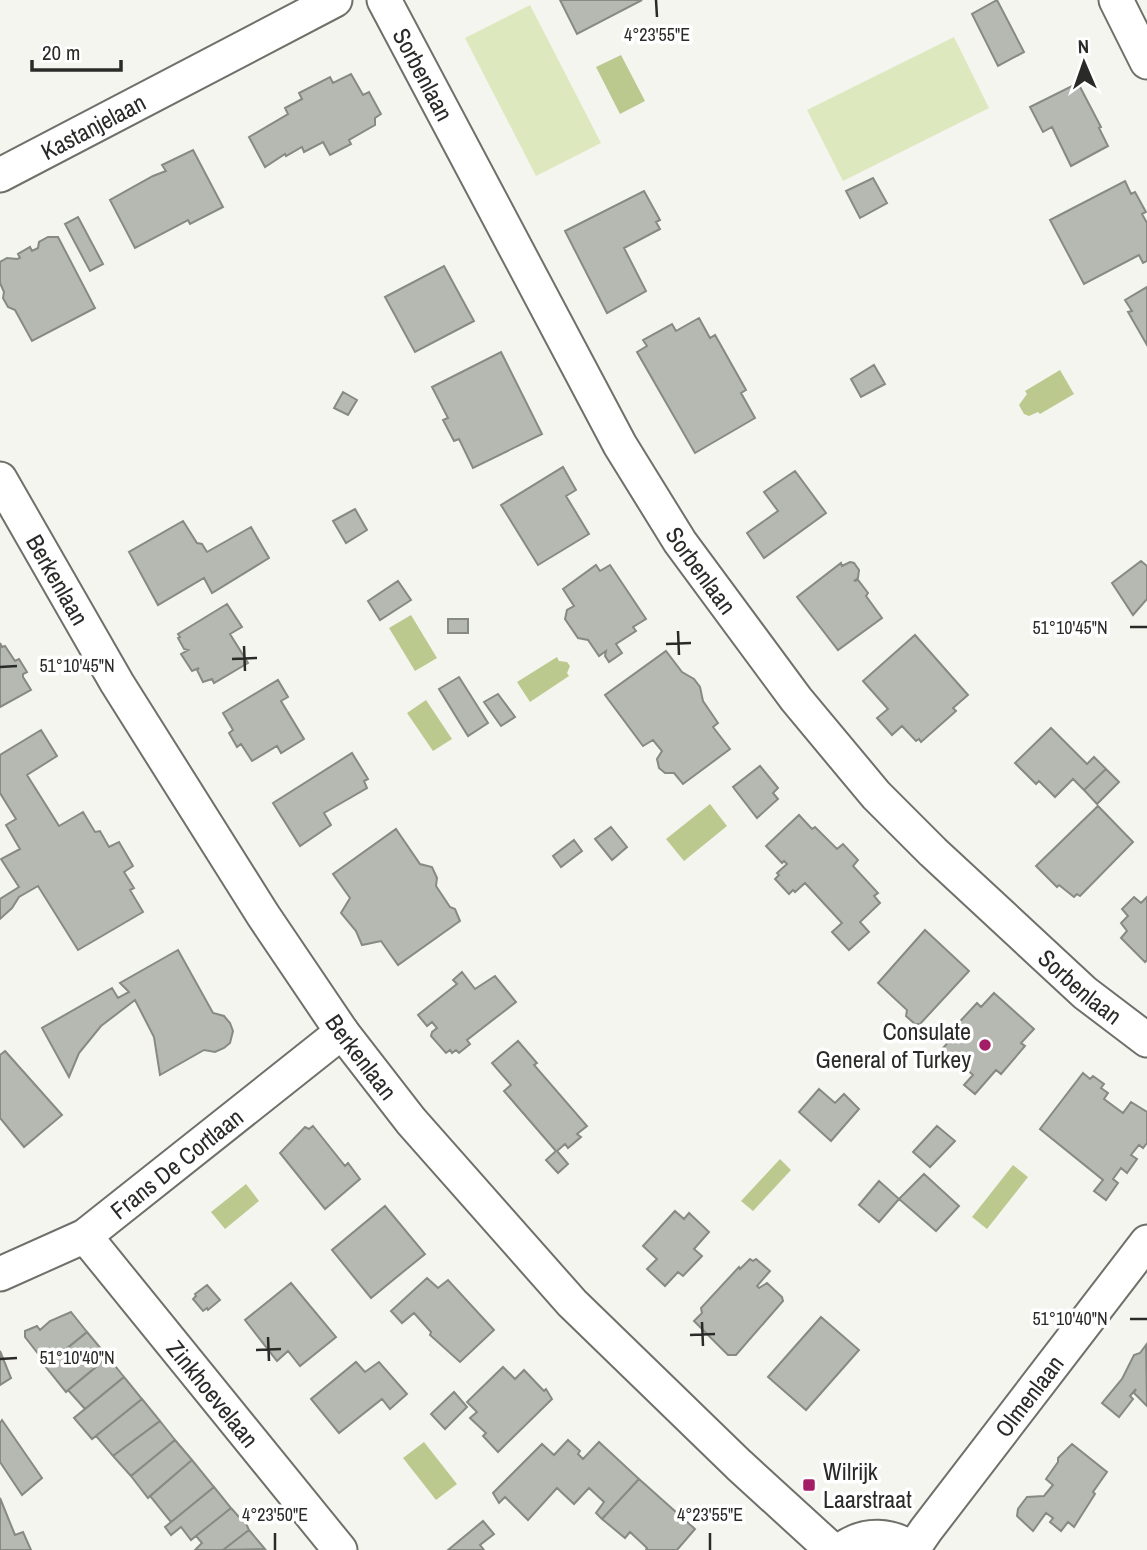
<svg xmlns="http://www.w3.org/2000/svg" width="1147" height="1550" viewBox="0 0 1147 1550" font-family="'Archivo Narrow',sans-serif">
	<style>
		.green { fill: #dde8be }
		.water { fill: #bbc98e }
		.building { fill: #b6b8b2; stroke: #878983; stroke-width: 2 }
		.lines { fill: none; stroke-linecap: round; stroke-linejoin: round }
		.minor-casing { stroke: #6f706a; stroke-width: 37 }
		.minor { stroke: #fff; stroke-width: 33 }
		.ticks { fill: none; stroke: #2a2b29; stroke-width: 2.5 }
		.poi-dot { fill: #a41d67; stroke: #fff; stroke-width: 2.5 }
		.labels { text-anchor: middle; dominant-baseline: central; stroke-width: 7; stroke-linejoin: round; paint-order: stroke }
		.street-label { font-size: 24px; fill: #2a2b29; stroke: #fff }
		.poi-label { font-size: 24px; fill: #2a2b29; stroke: #fff; text-anchor: end }
		.ticks-label { font-size: 18px; text-anchor: middle; fill: #2a2b29; stroke: #fff; stroke-width: 7; stroke-linejoin: round; paint-order: stroke }
	</style>
	<rect width="100%" height="100%" fill="#f4f5ef"/>
	<path class="green" d="M530 5 601 143 536 176 465 38Z
		M954 37 989 108 843 181 807 110Z"/>
	<path class="water" d="M621 55 645 101 620 114 596 67Z
		M1060 370 1074 394 1040 414 1038 412 1029 416 1024 414 1019 405 1027 394 1025 391Z
		M411 615 437 658 415 671 389 628Z
		M557 657 559 661 567 662 570 666 567 673 569 676 530 702 517 682Z
		M426 700 452 739 433 751 407 713Z
		M710 804 727 826 684 861 666 839Z
		M780 1159 791 1170 753 1211 741 1201Z
		M1013 1165 1028 1177 987 1229 972 1217Z
		M246 1184 259 1201 225 1229 211 1212Z
		M424 1442 457 1484 436 1500 403 1458Z"/>
	<path class="building" d="M560 0H642L577 34Z
		M997 0 1024 52 998 66 972 14Z
		M351 74 363 95 369 92 381 114 375 118V125L349 140 351 144 330 155 323 142 304 152 302 147 286 156 285 154 265 167 249 137 288 114 285 108 302 99 299 93 330 77 333 83Z
		M1078 83 1101 127 1099 128 1108 146 1071 166 1052 127 1043 132 1030 107Z
		M193 150 223 207 190 224 188 220 135 248 110 200 153 176 166 171 162 165Z
		M873 178 887 203 860 218 846 191Z
		M1125 181 1131 194 1135 192 1146 212 1142 214 1147 223V261L1143 263 1139 255 1084 284 1050 220Z
		M644 191 660 220 656 222 660 229 624 248 646 291 607 313 565 231Z
		M78 217 103 264 90 271 65 224Z
		M48 237H58L95 308 32 341 15 310 8 307 3 298 4 292 0 283V262L7 258 17 259 20 258 18 254 30 247 32 251 38 248 39 242Z
		M444 266 474 321 415 352 385 297Z
		M1147 287V345L1128 312 1132 311 1125 300Z
		M699 318 710 338 715 335 746 390 741 393 755 418 695 453 637 352 647 346 643 340 672 324 676 331Z
		M501 352 542 434 473 468 459 439 454 441 443 420 448 418 432 387Z
		M874 365 885 384 861 397 851 379Z
		M343 392 357 400 348 415 334 408Z
		M563 467 576 490 566 496 589 534 538 565 501 505Z
		M795 471 826 513 764 558 747 533 778 511 764 492Z
		M355 509 367 530 346 543 333 521Z
		M183 521 197 543 202 544 207 552 251 527 269 558 212 593 204 578 158 605 129 552Z
		M1141 561 1147 566V599L1133 615 1112 583Z
		M850 562 854 563 859 570 858 578 854 581 858 580 868 593 866 596 882 618 838 650 797 597 841 563 842 566Z
		M596 565 600 571 610 565 646 619 633 627 636 631 616 644 622 653 609 662 605 656 606 651 599 656 588 640 578 638 565 619 567 610 574 606 563 589Z
		M398 581 411 600 380 620 368 601Z
		M227 604 242 627 230 634 248 663 214 683 212 679 203 682 197 670 199 668 192 671 181 654 188 650 184 649 178 638 180 637 178 634Z
		M448 619H468V633H448Z
		M915 635 968 695 953 708 956 711 921 742 919 739 916 741 902 726 892 735 877 718 888 709 863 681Z
		M0 643 2 647 5 646 15 661 19 659 27 672 23 674V677L31 690 0 707Z
		M666 651 682 672 694 679 700 687 703 701 718 723 713 727 730 749 683 784 674 773H665L659 768 657 759 662 751 653 740 643 746 605 695Z
		M459 677 488 723 468 736 439 689Z
		M278 680 288 697 281 701 304 739 281 753 277 746 252 761 241 744 237 747 229 733 233 730 223 713Z
		M498 694 515 717 501 726 484 702Z
		M1051 728 1087 764 1094 757 1106 769 1084 790 1073 779 1055 797 1039 781 1036 784 1015 763Z
		M41 730 57 756 27 775 59 826 83 812 95 832 100 831 109 847 119 842 133 866 124 872 134 888 130 890 143 912 78 950 38 886 19 897 12 908 0 919V899L19 887 1 859 20 849 6 825 16 819 0 793V755Z
		M352 753 368 779 364 781 367 788 324 813 331 825 300 846 273 803Z
		M760 766 778 788 773 793 778 799 757 818 733 787Z
		M1106 769 1119 782 1097 804 1084 790Z
		M1098 806 1133 842 1080 896 1077 894 1074 897 1059 885 1057 887 1036 866Z
		M799 815 812 829 815 827 837 849 843 844 858 860 853 866 878 893 874 896 880 903 860 922 869 932 849 950 832 932 842 923 805 883 795 892 793 890 789 894 775 879 779 875 777 873 787 864 784 861 782 863 766 846Z
		M611 827 627 847 612 860 595 839Z
		M396 829 420 864 432 867 437 878 436 886 450 907 455 909 460 921 398 965 381 941 362 945 356 931 341 913 350 898 333 874Z
		M574 840 582 851 561 867 553 856Z
		M1134 897 1141 903 1147 897V960L1145 962 1121 938 1127 931 1121 923 1128 916 1122 909Z
		M925 930 969 971 920 1024H915L906 1016 907 1010 878 983Z
		M178 950 213 1013 224 1016 230 1023 233 1031 230 1043 224 1048 215 1052 204 1050 160 1075 154 1037 135 1000 101 1026 79 1053 69 1077 42 1028 112 988 118 998 129 992 120 983Z
		M462 972 475 989 495 976 516 1002 467 1040 470 1044 459 1053 456 1050 452 1053 450 1050 446 1053 431 1036 432 1032 437 1028 432 1022 427 1026 418 1015 457 984 453 980Z
		M994 993 1034 1029 1021 1043 1025 1046 1001 1074 996 1070 975 1094 964 1085 973 1075 943 1048 956 1034 952 1030 977 1003 981 1007Z
		M518 1041 537 1063 534 1065 587 1126 577 1134 581 1137 568 1148 565 1144 557 1151 568 1164 558 1173 546 1160 556 1151 504 1091 511 1085 492 1063Z
		M5 1051 62 1115 24 1147 0 1118V1055Z
		M1083 1073 1090 1079 1093 1076 1104 1084 1101 1088 1108 1093 1104 1099 1123 1113 1131 1102 1147 1112V1143L1143 1148 1139 1145 1131 1155 1137 1159 1127 1173 1121 1168 1113 1179 1118 1183 1106 1200 1094 1191 1103 1180 1040 1129Z
		M819 1089 835 1103 844 1094 859 1109 831 1141 799 1112Z
		M313 1126 345 1166 348 1163 360 1179 325 1209 280 1153 305 1127 309 1129Z
		M937 1126 955 1141 930 1167 913 1152Z
		M924 1174 959 1206 936 1231 899 1199Z
		M879 1181 899 1199 879 1222 859 1205Z
		M385 1206 425 1254 371 1298 332 1250Z
		M675 1211 684 1219 689 1213 709 1232 694 1249 702 1256 683 1276 678 1272 665 1286 647 1269 657 1259 643 1246Z
		M750 1259 753 1261 756 1259 770 1271 757 1286 759 1288 767 1283 782 1297 783 1301 736 1355H728L694 1321 702 1313 701 1308 739 1267 740 1269Z
		M427 1278 438 1288 448 1280 494 1330 460 1362 430 1335 431 1332 414 1313 402 1323 391 1311Z
		M291 1283 336 1337 300 1366 288 1351 277 1361 245 1320Z
		M207 1285 220 1300 208 1310 207 1308 203 1311 193 1299 196 1296 195 1294Z
		M71 1312 87 1332 47 1365 25 1337V1331L37 1326 40 1330 50 1321Z
		M821 1317 859 1350 806 1410 768 1377Z
		M87 1332 108 1357 66 1392 45 1366Z
		M1146 1345 1147 1406 1134 1393 1136 1389 1130 1396 1133 1399 1119 1417 1102 1403 1122 1379 1134 1355 1140 1353Z
		M0 1351 11 1378 0 1385Z
		M108 1357 124 1377 85 1409 68 1390Z
		M356 1362 365 1372 379 1362 407 1394 390 1409 382 1399 339 1433 311 1399Z
		M503 1367 515 1379 524 1370 544 1391 546 1389 552 1399 498 1452 483 1436 486 1433 470 1418 477 1412 467 1402Z
		M124 1377 142 1399 92 1439 74 1418Z
		M454 1392 467 1407 445 1429 431 1414Z
		M142 1399 160 1421 113 1456 96 1436Z
		M2 1420 42 1478 22 1495 0 1462V1423Z
		M160 1421 175 1440 131 1476 113 1456Z
		M175 1440 192 1460 148 1498 131 1476Z
		M568 1440 580 1451 578 1454 583 1459 599 1442 639 1479 602 1519 596 1513 604 1502 589 1488 574 1504 557 1488 528 1520 505 1497 499 1503 493 1493 542 1444 554 1455Z
		M1072 1444 1107 1472 1093 1492 1095 1494 1074 1527 1068 1522 1061 1531 1050 1522 1053 1518 1046 1513 1033 1531 1017 1516 1018 1509 1027 1497 1044 1496 1053 1485 1046 1479 1058 1462V1458Z
		M192 1460 214 1487 171 1522 150 1496Z
		M639 1479 695 1529 677 1550H646L647 1548 630 1532 625 1538 602 1519Z
		M214 1487 231 1508 191 1540 181 1527 171 1535 165 1527Z
		M0 1498 15 1535 23 1532 31 1550H0Z
		M231 1508 239 1517H243L249 1530 223 1550H195L202 1543 196 1536Z
		M483 1521 494 1534 480 1545 484 1550H448Z
		M249 1530 265 1549 223 1550Z"/>
	<g class="lines">
		<g class="minor-casing">
			<g id="minor">
				<path id="s1" d="M384 0 620 445 680 542 796 699 876 795 933 852 1085 993 1147 1040"/>
				<path d="M1116 0 1147 62"/>
				<path id="s2" d="M0 175 335 0"/>
				<path id="s3" d="M0 479 117 683 263 915 342 1032 411 1121 572 1303 739 1465 832 1550"/>
				<path id="s4" d="M85 1236 340 1550"/>
				<path id="s5" d="M0 1274 85 1236 342 1032"/>
				<path id="s6" d="M913 1549 926 1530 1147 1242"/>
				<path d="M841 1550C865 1532 891 1534 914 1550"/>
			</g>
		</g>
		<use href="#minor" class="minor"/>
	</g>
	<path class="ticks" d="M656 0 657 17M1130 627H1147M678 631 679 655M666 644 691 643M244 646 245 671M232 659 257 658M0 667 17 666M1130 1319H1147M702 1322 703 1346M690 1335 715 1334M268 1337 269 1361M256 1350 281 1349M0 1359 17 1358M275 1533V1550M710 1533V1550"/>
	<g class="poi-dot">
		<circle cx="985" cy="1045" r="7"/>
		<rect x="802" y="1478" width="14" height="14" rx="3.5"/>
	</g>
	<g class="labels">
		<g class="street-label">
			<text stroke="none"><textPath href="#s1" startOffset="84">Sorbenlaan</textPath></text>
			<text stroke="none"><textPath href="#s2" startOffset="105">Kastanjelaan</textPath></text>
			<text stroke="none"><textPath href="#s1" startOffset="653">Sorbenlaan</textPath></text>
			<text stroke="none"><textPath href="#s3" startOffset="116">Berkenlaan</textPath></text>
			<text stroke="none"><textPath href="#s1" startOffset="1218">Sorbenlaan</textPath></text>
			<text stroke="none"><textPath href="#s3" startOffset="682">Berkenlaan</textPath></text>
			<text stroke="none"><textPath href="#s5" startOffset="210">Frans De Cortlaan</textPath></text>
			<text stroke="none"><textPath href="#s4" startOffset="203">Zinkhoevelaan</textPath></text>
			<text stroke="none"><textPath href="#s6" startOffset="192">Olmenlaan</textPath></text>
		</g>
		<g class="poi-label">
			<text x="971" y="1031">Consulate<tspan x="971" dy="28">General of Turkey</tspan></text>
			<text x="823" y="1471" text-anchor="start">Wilrijk<tspan x="823" dy="28">Laarstraat</tspan></text>
		</g>
	</g>
	<g class="ticks-label">
		<text x="657" y="41">4°23'55"E</text>
		<text x="1070" y="634">51°10'45"N</text>
		<text x="77" y="672">51°10'45"N</text>
		<text x="1070" y="1325">51°10'40"N</text>
		<text x="77" y="1364">51°10'40"N</text>
		<text x="275" y="1521">4°23'50"E</text>
		<text x="710" y="1521">4°23'55"E</text>
	</g>
	<g transform="translate(1084 63) rotate(358)" stroke="#ffffff" stroke-width="5" paint-order="stroke">
	<path d="M0-5L12 26L0 18L-12 26Z" fill="#2a2b29"/>
	<text y="-10" font-size="19" font-weight="bold" text-anchor="middle" fill="#2a2b29">N</text>
	</g>
	<path d="M32 60v10h89v-10" fill="none" stroke="#2a2b29" stroke-width="3.5"/>
	<text x="42" y="60" font-size="21" fill="#2a2b29" stroke="#ffffff" stroke-width="5" paint-order="stroke">20 m</text>
</svg>
